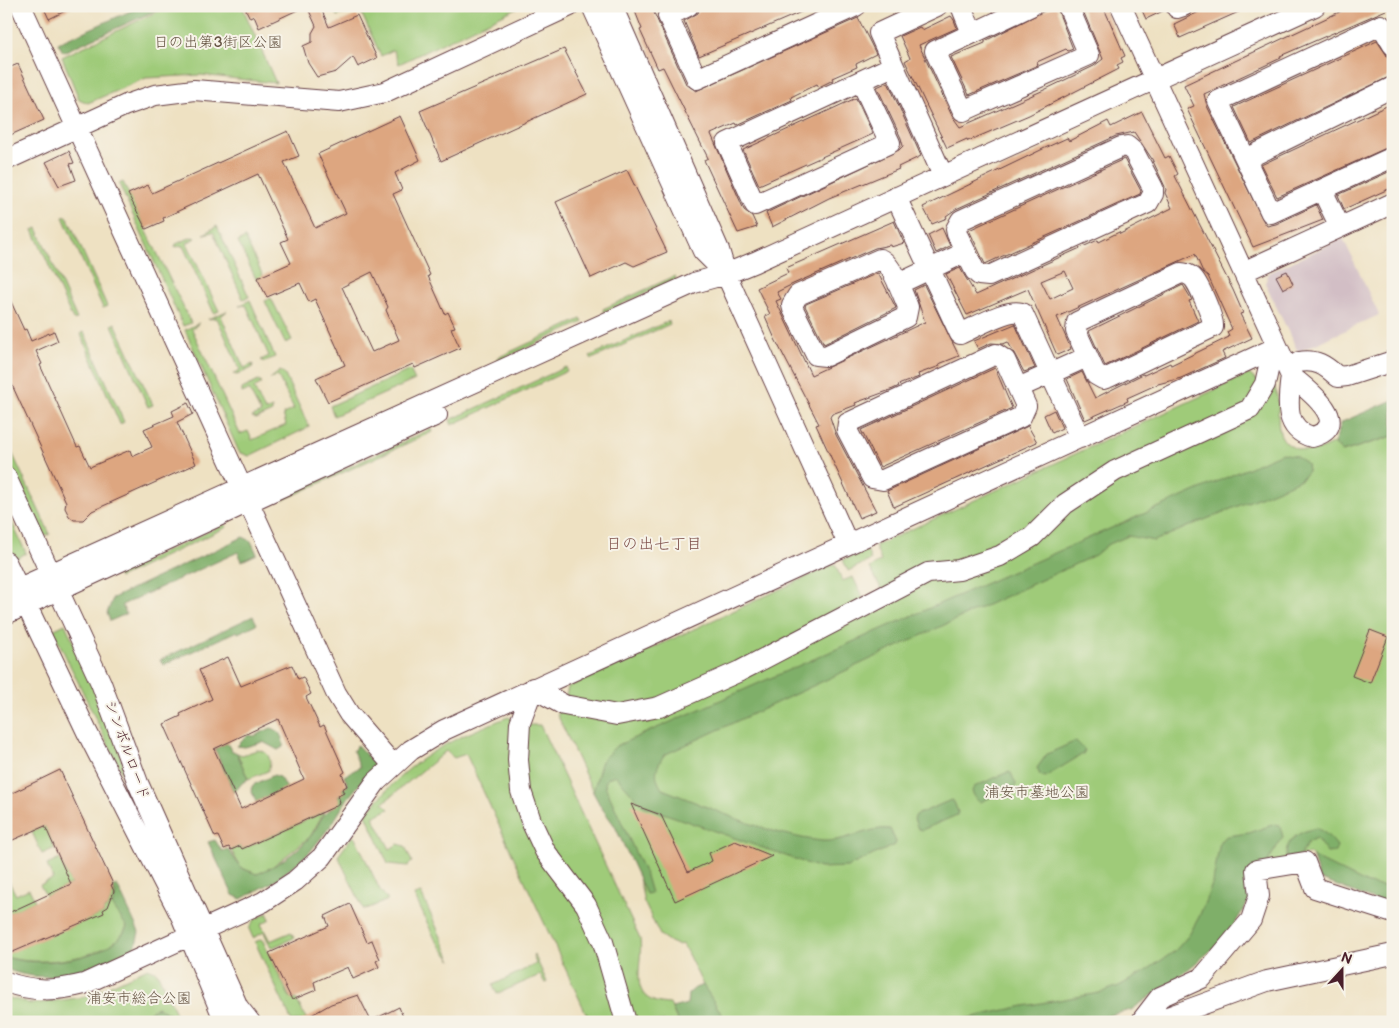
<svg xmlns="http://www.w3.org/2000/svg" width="1399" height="1028" viewBox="0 0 1399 1028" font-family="'Balsamiq Sans','Klee One',sans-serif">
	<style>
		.industrial { fill: #d2bec5 }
		.green { fill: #9fcb79; stroke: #747552 }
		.forest { fill: #7faf69; stroke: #64674a }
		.building { fill: #dda680; fill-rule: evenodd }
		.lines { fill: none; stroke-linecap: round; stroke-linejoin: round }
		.minor-casing { stroke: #633c42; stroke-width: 22 }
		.minor { stroke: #fff; stroke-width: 20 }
		.labels { text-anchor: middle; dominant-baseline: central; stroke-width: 4; stroke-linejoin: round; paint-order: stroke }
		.park-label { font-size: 15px; fill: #645342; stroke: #f7f3e8 }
		.street-label { font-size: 15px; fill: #4a1f2b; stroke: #f7f3e8 }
		.neighbourhood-label { font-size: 16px; fill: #7d4e49; stroke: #f7f3e8 }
	</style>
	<rect width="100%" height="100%" fill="#f7f3e8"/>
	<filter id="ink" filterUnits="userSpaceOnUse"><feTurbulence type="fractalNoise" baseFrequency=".02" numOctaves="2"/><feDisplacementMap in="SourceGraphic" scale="10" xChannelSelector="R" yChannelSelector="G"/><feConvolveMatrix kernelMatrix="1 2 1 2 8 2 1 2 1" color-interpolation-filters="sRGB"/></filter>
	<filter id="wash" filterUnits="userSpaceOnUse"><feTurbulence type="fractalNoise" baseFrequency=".0096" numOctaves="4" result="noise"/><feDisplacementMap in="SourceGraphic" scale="20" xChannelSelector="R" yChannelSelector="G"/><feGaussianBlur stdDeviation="1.12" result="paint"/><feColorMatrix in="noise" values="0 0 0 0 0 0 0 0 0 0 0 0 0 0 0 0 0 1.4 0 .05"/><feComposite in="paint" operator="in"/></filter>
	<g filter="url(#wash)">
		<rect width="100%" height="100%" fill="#eee1c2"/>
		<path class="industrial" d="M1343 238 1379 315 1298 352 1265 283 1269 273Z"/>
		<path class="green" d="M169 6H242L276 83 200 75 146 78 88 103 79 99 62 57Z
			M332 6H521L399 64 393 50 381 56 359 8 337 16Z
			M123 182 191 323 183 326 119 184Z
			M67 216 107 306 103 308 63 217Z
			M217 226 249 297 243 299 213 232 204 234Z
			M37 228 77 319 73 320 33 230Z
			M192 237 195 238 187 243 219 311 214 313 183 246 175 247 176 244Z
			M245 238 263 276 256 279 238 242Z
			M675 276 676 280 604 312 603 309Z
			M271 298 292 340 285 343 265 301Z
			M250 300 275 357 264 362 261 360 269 356 246 305 239 306Z
			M227 311 221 316 244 368 253 364 252 368 237 375 233 374 240 370 217 318 208 319Z
			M581 319 583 322 498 361 497 358Z
			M669 321 670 324 592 359 590 356Z
			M115 323 153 405 148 407 112 325Z
			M199 323 192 329 240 434 248 431 252 440 286 425 283 414 294 409 278 376 270 379 280 371 284 373 309 427 249 456 239 452 185 330Z
			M84 332 124 422 120 424 81 334Z
			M566 367 567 371 452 425 450 420Z
			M410 370 415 380 334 416 330 406Z
			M1249 374 1256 380 1273 383C1275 388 1277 394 1278 399 1280 419 1272 439 1297 449 1311 454 1321 450 1334 443L1342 452 1393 436V899L1321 876 1311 854 1286 858 1231 910 1125 999 1009 1022H721L683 944 677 945 670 942 660 935 655 925 644 902 639 878 615 826 593 792 557 714 564 705 568 687 835 564 842 581 853 577 871 615 890 605 870 568 881 561 875 546Z
			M258 381 262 383 254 388 265 411 272 408V412L256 419 252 417 261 413 249 390 242 393V389Z
			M431 429 432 432 283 500 282 498Z
			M6 440 50 534 44 536 6 454Z
			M6 510 26 553 14 560 6 543Z
			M225 524 227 527 119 578 117 574Z
			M867 550 871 560 848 571 843 560Z
			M65 624 100 699 143 817 53 630Z
			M508 717 527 725H540L640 939C644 967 624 1002 670 1004L678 1022H590L466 754 454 758 446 751 383 803 389 809 373 817 390 849 398 844 405 846 412 862 408 866 388 864 366 814C413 757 440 744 508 717Z
			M257 750C270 751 272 761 268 771L248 779 237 753 242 755Z
			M324 812 310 837 268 870 257 874 241 868 231 850 240 846 242 849Z
			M45 826 55 848 42 854 32 832Z
			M353 836 356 839 380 890 388 900 364 910 338 856Z
			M60 859 71 884 46 896 40 885 53 879 47 865Z
			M9 882 16 895 29 889 35 901 9 913 6 908V883Z
			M114 891 127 927C113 960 36 967 6 957V954L104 913 103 910 108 907Z
			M421 893 452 961 435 939 414 895Z
			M267 913 270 919 261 924 270 941 291 932 294 938 271 948 264 932 253 938 249 929 254 920Z
			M262 939 289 996 293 1000 296 999 307 1020 292 1022 255 942Z
			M534 954 547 982 545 983 540 975 497 994 493 985 536 964 533 955Z
			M148 968 157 972 180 1022H6V997L32 1004 85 997Z"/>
		<path class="forest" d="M142 6H166L63 52 58 43Z
			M1393 400V436L1342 452 1334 443 1342 422Z
			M1282 453 1296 456 1307 464 1308 471 1301 479 1286 486 1154 541 1128 536 1107 545 1095 555 664 755C656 768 653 775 662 789 714 809 767 835 822 841 844 843 870 826 890 829L896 842 895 845 847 867 820 868 643 806 615 775 608 778 605 783 606 788 646 876 651 893 646 894 615 826 601 807 593 792 602 760 616 746Z
			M243 537 251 541 257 554 242 561 238 552 122 605 126 614 110 621 107 613 113 598Z
			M253 616 257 624 238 633 237 631 163 665 160 660Z
			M271 728C279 729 284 739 283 747L278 750 263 742 245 747 237 746 248 735 254 736Z
			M1076 741 1085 750 1083 754 1045 777 1040 775 1037 768 1047 754Z
			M227 743 231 750 237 753 248 779 242 783 234 793 215 749Z
			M357 745 374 763 373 768 348 798 332 824 309 853 275 881 241 899 233 895 208 842 215 840 222 851 228 849 241 868 257 874C275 867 297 852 310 837 320 825 319 815 334 807L338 796 344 793 342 789 348 785 344 776 360 767 353 751Z
			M1008 772 1011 773 1016 784 1015 787 980 802 976 800 972 791 974 787Z
			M274 775 279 777 287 788 256 802 251 789 253 785Z
			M951 800 954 802 958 812 957 815 922 830 918 829 914 819 916 815Z
			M1275 824 1280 826 1283 837 1252 887 1249 901 1229 933 1214 948 1180 976 1131 1010 1082 1022H950L1024 1006 1099 993 1119 986 1144 972 1175 951 1189 935 1199 917 1213 882 1220 841 1227 836 1249 833Z
			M1316 828C1325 832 1331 838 1337 846L1335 852 1327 853 1316 838 1308 842 1300 856 1286 858C1285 839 1299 832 1316 828Z
			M1313 857 1368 884 1393 888V907L1319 879Z
			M117 885 139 932 135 948C92 968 53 988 6 969V957C37 968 113 960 127 927L112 905 116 894 113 887Z
			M703 985 727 1022H678L672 1008 687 1004 688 994 695 988Z
			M157 1007 173 1016 175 1022H134Z"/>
		<g id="blocks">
			<path class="building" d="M43 6H75L49 19Z
				M244 6H306L259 28 254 16 250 18Z
				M307 6H320L329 27 357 15 377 58 358 67 353 57 336 72 317 77 308 63 303 46 312 42V33L316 26Z
				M633 6H651L686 84 696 91 858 18 876 54 856 64 857 67 832 78 833 80 819 87 817 84 791 97 792 100 737 125 736 123 711 134 744 210 752 216 757 227 738 233 704 160 708 158 663 67 658 69 640 30 642 29Z
				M700 6H815L699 56 684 21 698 13Z
				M1054 6H1056L1073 49 1068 51 1066 49 1037 62 1038 65 969 95 951 57 985 43V41Z
				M1081 6H1103L1125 56 1121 58 1123 62 1117 65 1119 69 1029 115 968 141 967 139 947 148 905 61 910 58 900 36 920 27 922 30 951 16 954 20 957 28 919 45 952 116 960 127 1044 90 1094 66 1103 59Z
				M1140 6H1164L1165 10 1146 19Z
				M1211 6H1252L1180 38 1174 24Z
				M1352 6 1393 7 1280 56 1281 58 1204 94 1207 106 1264 222 1267 226 1276 224 1316 205 1323 220 1253 247 1187 109 1194 106 1184 85Z
				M1377 41 1386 54 1393 69V75L1251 143 1234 107Z
				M564 49 587 94 441 161 420 111Z
				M18 64 44 120 6 137V92L13 89 6 75V69Z
				M888 82 921 156 898 167 899 169 829 198 772 227 766 213 899 150 903 146 901 138 877 87Z
				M856 98 873 134 759 185 743 150Z
				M1393 103V145L1277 197 1261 165Z
				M1142 112 1165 158 1169 156 1178 174 1175 176 1233 290 1243 313 1240 314 1252 338 1222 352 1225 358 1181 378 1158 384 1127 398 1128 401 1085 420 1067 379 1082 372 1095 398 1143 374 1144 375 1170 363 1171 365 1229 337 1227 332 1232 329 1208 276 1203 272 1195 254 1057 317 1071 349 1057 355 1028 289 967 315 946 274 960 268 976 295 1098 240 1099 242 1119 232 1120 234 1172 208 1165 193 1166 189 1152 159 1134 132 1116 136 956 209 946 216 947 218 932 224 923 207 1045 148 1067 138 1069 141 1108 121 1111 127ZM1065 271 1073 288 1050 299 1041 281Z
				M400 116 420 160 395 173 402 190 393 194 430 275 428 276 445 314 448 312 455 327 451 328 460 348 415 368 413 364 328 402 316 378 345 365 315 299 309 302 300 283 267 297 257 278 291 263 281 242 288 239 258 174 163 218 164 221 146 229 128 194 148 185 152 193 288 131 299 156 284 162 315 228 346 213 318 154ZM372 272 388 307 386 310 399 340 372 352 342 287Z
				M69 151 74 163 70 164 76 180 59 186 46 162Z
				M1124 159 1141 191 1140 194 985 264 969 230Z
				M627 170 667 252 634 266 626 262 591 278 556 202Z
				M1393 170V187L1344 209 1338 195Z
				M894 221 904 243 891 247 890 245 875 248 793 284 777 292 781 299 776 301 811 375 925 322 914 290 924 285 959 356 939 364 940 366 918 374 919 377 898 385 899 386 893 389 855 403 856 405 832 414 830 417 836 435 876 511 859 518 816 425 819 424 775 339 765 316 770 314 757 288 788 273 786 268Z
				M942 228 950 246 936 253 928 235Z
				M1287 271 1293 284 1283 289 1276 276Z
				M878 273 896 308 824 344 805 306 806 304Z
				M1183 285 1192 300 1189 301 1198 321 1105 366 1089 331Z
				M6 291 24 330 26 329 31 341 54 331 58 341 36 351 42 364 40 365 77 447 80 446 90 467 130 450 132 456 152 447 144 429 174 416 172 411 188 403 193 414 177 422 196 464 92 511 83 520H74L69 516 65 508 66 502 6 372Z
				M1015 324 1035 368 1024 372 1008 342 1003 344 991 343 978 349 974 341Z
				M995 368 1012 408 880 467 861 430Z
				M1054 410 1062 428 1052 433 1044 415Z
				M1028 426 1037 442 894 507 887 491Z
				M1370 630 1388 637 1370 683 1352 676Z
				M228 657 241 686 292 665 298 679 303 677 311 694 306 697 320 727 324 725 345 772 342 774 347 786 342 789 344 793 338 796 340 802 334 807 242 849 240 846 231 850 229 847 224 849 218 836 215 837 164 724 181 716 180 714 212 699 199 670ZM278 719 304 779 241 809 214 749Z
				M60 770 113 884 111 885 114 891 108 907 103 910 104 913 6 955V914L71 884 45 826 6 843V796Z
				M631 804 661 815 688 872 712 861 709 853 735 841 772 856 675 901Z
				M350 904 367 942 372 940 376 950 380 959 376 961 379 967 353 979 348 967 314 982 316 990 292 1000 269 953 329 926 325 916Z
				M358 995 371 1021 399 1007 405 1022H299L331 1004Z"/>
		</g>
	</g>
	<g filter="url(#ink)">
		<use href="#blocks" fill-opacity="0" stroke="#633c42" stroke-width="1"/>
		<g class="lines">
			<g class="minor-casing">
				<path id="minor" d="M21 6 336 693 349 714 393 765
					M592 6 703 251 723 271
					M612 6 719 250 726 274 848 544
					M688 6 668 16 697 79 856 6
					M937 6 879 33 943 176
					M961 6 972 33
					M1031 6 935 51 963 111 1089 55 1068 6
					M1121 6 1291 376C1306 388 1356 425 1312 437 1283 429 1288 401 1291 376
					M1176 6 1177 8 1183 6
					M1393 45 1381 25 1218 101 1271 213 1393 157
					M861 81 890 143 755 205 727 143 893 66
					M1127 146 1134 152 1153 188V194L1148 203 989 276 979 275 975 271 957 234 956 229 961 220 1121 147Z
					M1246 159 1393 87
					M6 160 126 105 155 95 194 90 339 102 385 92 570 6
					M1322 190 1340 227
					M896 197 960 334C974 328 1011 306 1023 314L1080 438
					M880 259C891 262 903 295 908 307L906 317 826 356 816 355 793 309 792 305 798 295Z
					M1243 272 1393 203
					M1181 273C1185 273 1188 274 1192 277 1198 282 1215 320 1213 327L1109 377 1103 379 1096 375 1076 331 1077 322Z
					M898 284 966 252
					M996 354 1005 360 1026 406 1021 417 883 480 872 478 847 430 848 423Z
					M1299 362C1316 359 1325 365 1338 377L1347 376 1393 361
					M1018 388 1087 357
					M6 477 101 683 138 783 238 1007 250 1022
					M6 562 87 732 182 918 225 1022
					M6 594 694 283 726 274 755 262 1315 6
					M6 614 437 415
					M533 688 564 705 617 715 659 707 740 671 928 573 959 570 1000 556 1032 537 1065 504 1115 471 1250 409 1265 384 1269 366
					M533 688 520 723 518 760 521 791 531 821 545 851 586 905 603 942 626 1022
					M6 982C33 992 57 991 84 984L263 902 295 881 322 857 376 782 411 750 444 730 1277 347
					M1143 1019 1160 997 1202 978 1251 920 1259 896 1256 870 1305 862 1315 888 1393 913
					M1154 1022 1267 981 1393 954"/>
			</g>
			<use href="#minor" class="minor"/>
		</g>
	</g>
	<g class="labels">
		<g class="park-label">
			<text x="218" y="42">日の出第3街区公園</text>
			<text x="1037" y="792">浦安市墓地公園</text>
			<text x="139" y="998">浦安市総合公園</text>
		</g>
		<g class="street-label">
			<text transform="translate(127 750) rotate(70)">シンボルロード</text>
		</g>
		<g class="neighbourhood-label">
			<text x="654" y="544">日の出七丁目</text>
		</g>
	</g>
	<rect width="1399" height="1028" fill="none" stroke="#f7f3e8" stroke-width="25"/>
	<g transform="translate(1342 970) rotate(21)" stroke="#f7f3e8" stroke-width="4" paint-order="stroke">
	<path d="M0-4L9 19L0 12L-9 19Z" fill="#4a1f2b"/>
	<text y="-8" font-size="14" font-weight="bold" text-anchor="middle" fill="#4a1f2b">N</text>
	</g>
</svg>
